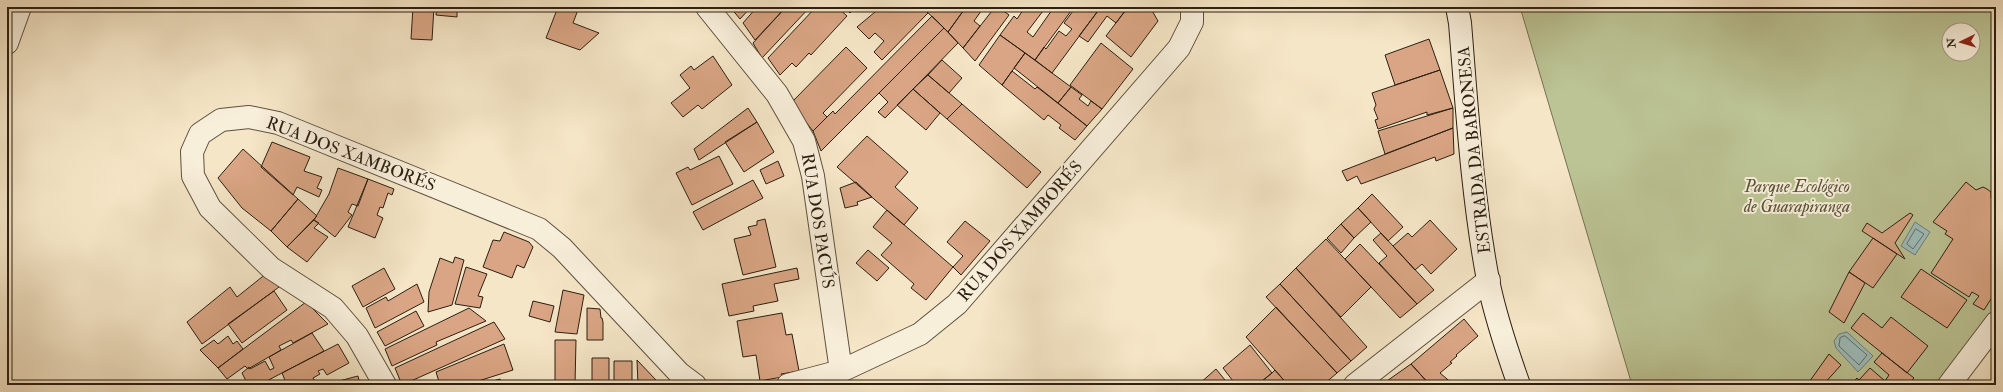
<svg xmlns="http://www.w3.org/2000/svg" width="2003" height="392" viewBox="0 0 2003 392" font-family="'IM FELL Double Pica',serif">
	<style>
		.green { fill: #bcc495; stroke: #747254; fill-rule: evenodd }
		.water { fill: #9ebebc; stroke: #707e78 }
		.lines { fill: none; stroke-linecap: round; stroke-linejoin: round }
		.shore { stroke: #656e67; stroke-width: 1 }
		.building { fill: #d9a584; stroke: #2c1f12 }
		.street-casing { stroke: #5e513f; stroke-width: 24 }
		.secondary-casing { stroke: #2c1f12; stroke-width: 24 }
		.street { stroke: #f8efdb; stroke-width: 22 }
		.secondary { stroke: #f8efdb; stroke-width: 22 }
		.labels { text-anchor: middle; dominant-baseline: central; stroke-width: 4; stroke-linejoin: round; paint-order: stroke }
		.street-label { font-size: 17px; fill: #2c1f12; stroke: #f8efdb }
		.park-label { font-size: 17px; font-style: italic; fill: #575139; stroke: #f8efdb }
	</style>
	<rect width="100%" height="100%" fill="#f5e6c7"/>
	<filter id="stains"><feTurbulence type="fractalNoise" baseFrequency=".005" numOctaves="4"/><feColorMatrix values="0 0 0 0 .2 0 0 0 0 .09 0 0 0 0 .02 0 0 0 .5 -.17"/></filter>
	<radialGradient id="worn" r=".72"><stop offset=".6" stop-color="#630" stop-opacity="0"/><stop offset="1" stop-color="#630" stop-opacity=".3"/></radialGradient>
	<path class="green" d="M1520 7H1996V337L1948 385H1632ZM1949 30H1973V54H1949Z"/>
	<path class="water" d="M1915 222 1930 232 1915 255 1901 246Z
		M1847 332 1873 356 1858 372 1836 348 1834 341 1839 334Z"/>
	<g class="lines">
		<path class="shore" d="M1916 229 1924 234 1913 249 1907 244Z
			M1845 336 1867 355 1859 365 1839 346 1840 338Z"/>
	</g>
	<path class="building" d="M413 7H434L432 40 411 39Z
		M437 7H457V17L436 15Z
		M525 7H558L557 9Z
		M558 7H579L573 23 599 33 580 50 546 38Z
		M730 7H751L740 19Z
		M757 7H786L755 40 743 23Z
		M786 7H810L762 58 753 43Z
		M816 7H837L847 16 811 55 809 53 796 67 792 63 780 75 768 58Z
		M844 7H856L850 13Z
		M881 7H922L928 13 882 60 874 52 884 41 875 33 869 39 857 27Z
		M922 7H966L948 32Z
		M966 7H984L974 21 980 26 963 48 948 32Z
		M995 7H998L1009 15 975 61 963 48Z
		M1025 7H1046L1027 32 1033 37 1054 7H1065L1071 11 1035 60 1000 35 1014 16 1017 19Z
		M1076 7 1100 8 1052 73 1035 60 1044 47 1046 49 1059 31 1066 36 1072 29 1064 23Z
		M1101 7H1128L1116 23 1107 16 1088 42 1079 36Z
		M1128 7H1150L1158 21 1131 57 1106 36Z
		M932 16 944 28 821 151 813 131 833 111 835 114Z
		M944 28 958 43 885 118 878 112 888 102 879 93Z
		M1000 35 1025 53 1002 85 979 65Z
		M1429 39 1440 70 1395 85 1385 55Z
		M1101 43 1133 69 1102 109 1070 85Z
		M846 47 867 68 823 113 827 117 813 131 791 103Z
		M1025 53 1071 87 1058 103 1014 68Z
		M713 56 732 85 702 109 698 105 683 117 671 103 690 88 680 75 691 66 694 70Z
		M942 60 962 78 949 93 928 75Z
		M1440 70 1453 108 1427 115V112L1378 129 1375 120 1378 119 1374 109 1376 105 1372 93Z
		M1012 71 1035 89 1037 87 1087 126 1075 140 1059 128 1061 125 1048 115 1044 120 1002 85Z
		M928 75 962 104 947 119 913 89Z
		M1071 87 1082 95 1079 99 1088 106 1091 101 1102 109 1087 126 1058 103Z
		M913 89 940 113 926 130 897 105Z
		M962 104 1041 172 1027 188 947 119Z
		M748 108 757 122 699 160 694 149Z
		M1453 108V128L1385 154 1378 131Z
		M757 122 774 152 744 172 725 142Z
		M1453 128 1454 154 1436 161 1435 157 1361 184 1357 176 1347 181 1342 171Z
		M867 136 908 172 895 187 918 208 904 225 837 167Z
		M272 142 310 157 304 171 322 177 317 188 322 190 319 197 297 187 293 195 261 167Z
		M243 149 298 199 271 231 242 208 218 178Z
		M719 156 733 184 692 205 676 173 688 167 690 170Z
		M778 161 784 176 766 184 760 170Z
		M338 168 368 179 358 206 352 204 348 212 352 215 335 237 314 220 329 194Z
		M368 179 394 189 392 195 388 193 383 208 380 207 377 215 383 218 375 238 348 227Z
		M753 180 763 198 703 230 693 212Z
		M856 182 872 197 857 202 858 205 845 208 840 188Z
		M1966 182 1976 190 1983 187 1987 189 1991 192V198L1996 202V291L1984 310 1973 304 1979 296 1972 292 1969 297 1931 273 1953 239 1945 234 1947 231 1933 222Z
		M1372 194 1403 227 1388 241 1358 208Z
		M298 199 317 216 287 247 271 231Z
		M1358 208 1371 222 1354 238 1341 224Z
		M887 210 953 267 926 300 911 288 914 284 881 255 892 243 873 227Z
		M1910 213 1913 215 1895 243 1905 259 1862 231 1867 223 1882 233Z
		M765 219 776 267 743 275 734 239 751 235 748 227 757 225V221Z
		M314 220 319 223 314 228 328 237 307 262 287 247Z
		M1430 220 1457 249 1431 274 1422 264 1415 270 1393 246 1408 233 1412 237Z
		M965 221 990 241 961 275 953 267 963 256 947 242Z
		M1341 224 1354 238 1341 253 1327 238Z
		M504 232 529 242 533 247 524 268 517 265 512 278 483 267 493 240 500 241Z
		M1381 233 1434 290 1417 304 1379 263 1387 256 1373 240Z
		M1873 238 1897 254 1873 288 1849 272Z
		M1326 239 1371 287 1341 317 1296 268Z
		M1360 244 1417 304 1400 318 1345 259Z
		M868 250 889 268 877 281 856 263Z
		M455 257 464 260 452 305 428 312 429 292 440 258 453 263Z
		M466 267 487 274 478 296 483 297 480 308 455 304Z
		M384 268 395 289 363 307 352 286Z
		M797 268 799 279 774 284 778 301 753 306 754 311 729 316 722 284Z
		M1296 268 1367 347 1351 361 1280 284Z
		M1921 269 1967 300 1947 328 1901 297Z
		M1849 272 1865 283 1844 323 1829 312Z
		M267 273 279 287 202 344 187 322 230 287 237 297Z
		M417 284 424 302 375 328 366 308 386 297 388 301Z
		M1280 284 1351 361 1337 373 1266 297Z
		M563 290 584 295 577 334 555 332Z
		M274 291 287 310 242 343 228 324Z
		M533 301 554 306 550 322 529 316Z
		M306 302 328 324 293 343 291 340 279 346 281 350 248 369 245 366 227 379 218 368Z
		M1276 307 1337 373 1323 385H1288L1246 337Z
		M469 308 486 321 436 342 437 345 392 366 385 349Z
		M587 308 600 309 601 318H602L603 322V340H587Z
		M416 311 424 326 385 346 377 332Z
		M782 313 786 335 792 334 799 371 781 374 782 377 760 381 756 355 743 357 737 321Z
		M1863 313 1882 328 1891 317 1928 346 1907 373 1851 328Z
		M1464 319 1478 336 1456 355 1457 356 1450 362 1452 363 1440 373 1454 385H1430L1411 364Z
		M494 322 505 339 402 385 395 368Z
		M312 333 324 351 259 385H248L242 373 249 367 250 369 265 361 270 370 274 368 269 357Z
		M228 336 233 344 237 341 243 349 218 368 200 350 214 340 218 344Z
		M555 340H576L575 385H555Z
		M338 344 349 363 327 375 323 369 318 371 320 374 313 378 315 381 308 385H287L282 373Z
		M504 344 513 370 466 385H440L436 372Z
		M1250 345 1272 373 1257 385H1236L1223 368Z
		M1882 353 1914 378 1908 385H1865L1859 380 1870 368 1885 381 1889 375 1874 362Z
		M1829 354 1841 365 1823 385H1807Z
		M592 358H609V385H592Z
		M637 360 656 380 655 385H638Z
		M614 361H632V385H614Z
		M1411 364 1430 385H1386L1384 383Z
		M1216 369 1229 385H1200L1199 384Z
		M1275 370 1288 385H1257L1272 373Z
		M358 376 360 385H324L354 377Z
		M1857 378 1859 380 1865 385H1851Z
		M500 379 502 385H479Z"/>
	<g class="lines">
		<g class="street-casing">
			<path id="street" d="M707 7 777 94 804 141 813 176 841 371
				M7 43 20 7
				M385 385 357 336 333 308 271 268 210 208 193 176 192 152 200 134 221 120 249 117 278 123 539 229 562 248 679 373 695 385
				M788 385 841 371 920 334 957 304 1179 48 1192 22V7
				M1355 385 1489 280
				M1949 385 1996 323"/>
		</g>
		<g class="secondary-casing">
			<path id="secondary" d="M1457 7 1460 23C1467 108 1472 195 1488 280 1495 316 1507 351 1519 385"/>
		</g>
		<use href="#street" class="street"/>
		<use href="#secondary" class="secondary"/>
	</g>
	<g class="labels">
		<g class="street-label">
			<text transform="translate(1474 150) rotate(-96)">ESTRADA DA BARONESA</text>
			<text transform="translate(351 154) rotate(21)">RUA DOS XAMBORÉS</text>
			<text transform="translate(818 221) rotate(81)">RUA DOS PACÚS</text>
			<text transform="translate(1020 231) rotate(-49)">RUA DOS XAMBORÉS</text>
		</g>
		<g class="park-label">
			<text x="1797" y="186">Parque Ecológico<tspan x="1797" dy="20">de Guarapiranga</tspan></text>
		</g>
	</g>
	<rect width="2003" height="392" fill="none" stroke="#f5e6c7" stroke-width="24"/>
	<rect x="8" y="8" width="1987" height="376" fill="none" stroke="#2c1f12" stroke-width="2"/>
	<rect x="12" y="12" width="1979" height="368" fill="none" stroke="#2c1f12"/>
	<g transform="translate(1961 42) rotate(265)"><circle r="19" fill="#f8efdb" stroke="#a69c8b"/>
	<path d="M0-3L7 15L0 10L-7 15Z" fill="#8f2418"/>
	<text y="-6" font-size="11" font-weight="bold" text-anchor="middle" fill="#2c1f12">N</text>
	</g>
	<rect width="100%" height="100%" filter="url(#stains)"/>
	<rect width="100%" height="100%" fill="url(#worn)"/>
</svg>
